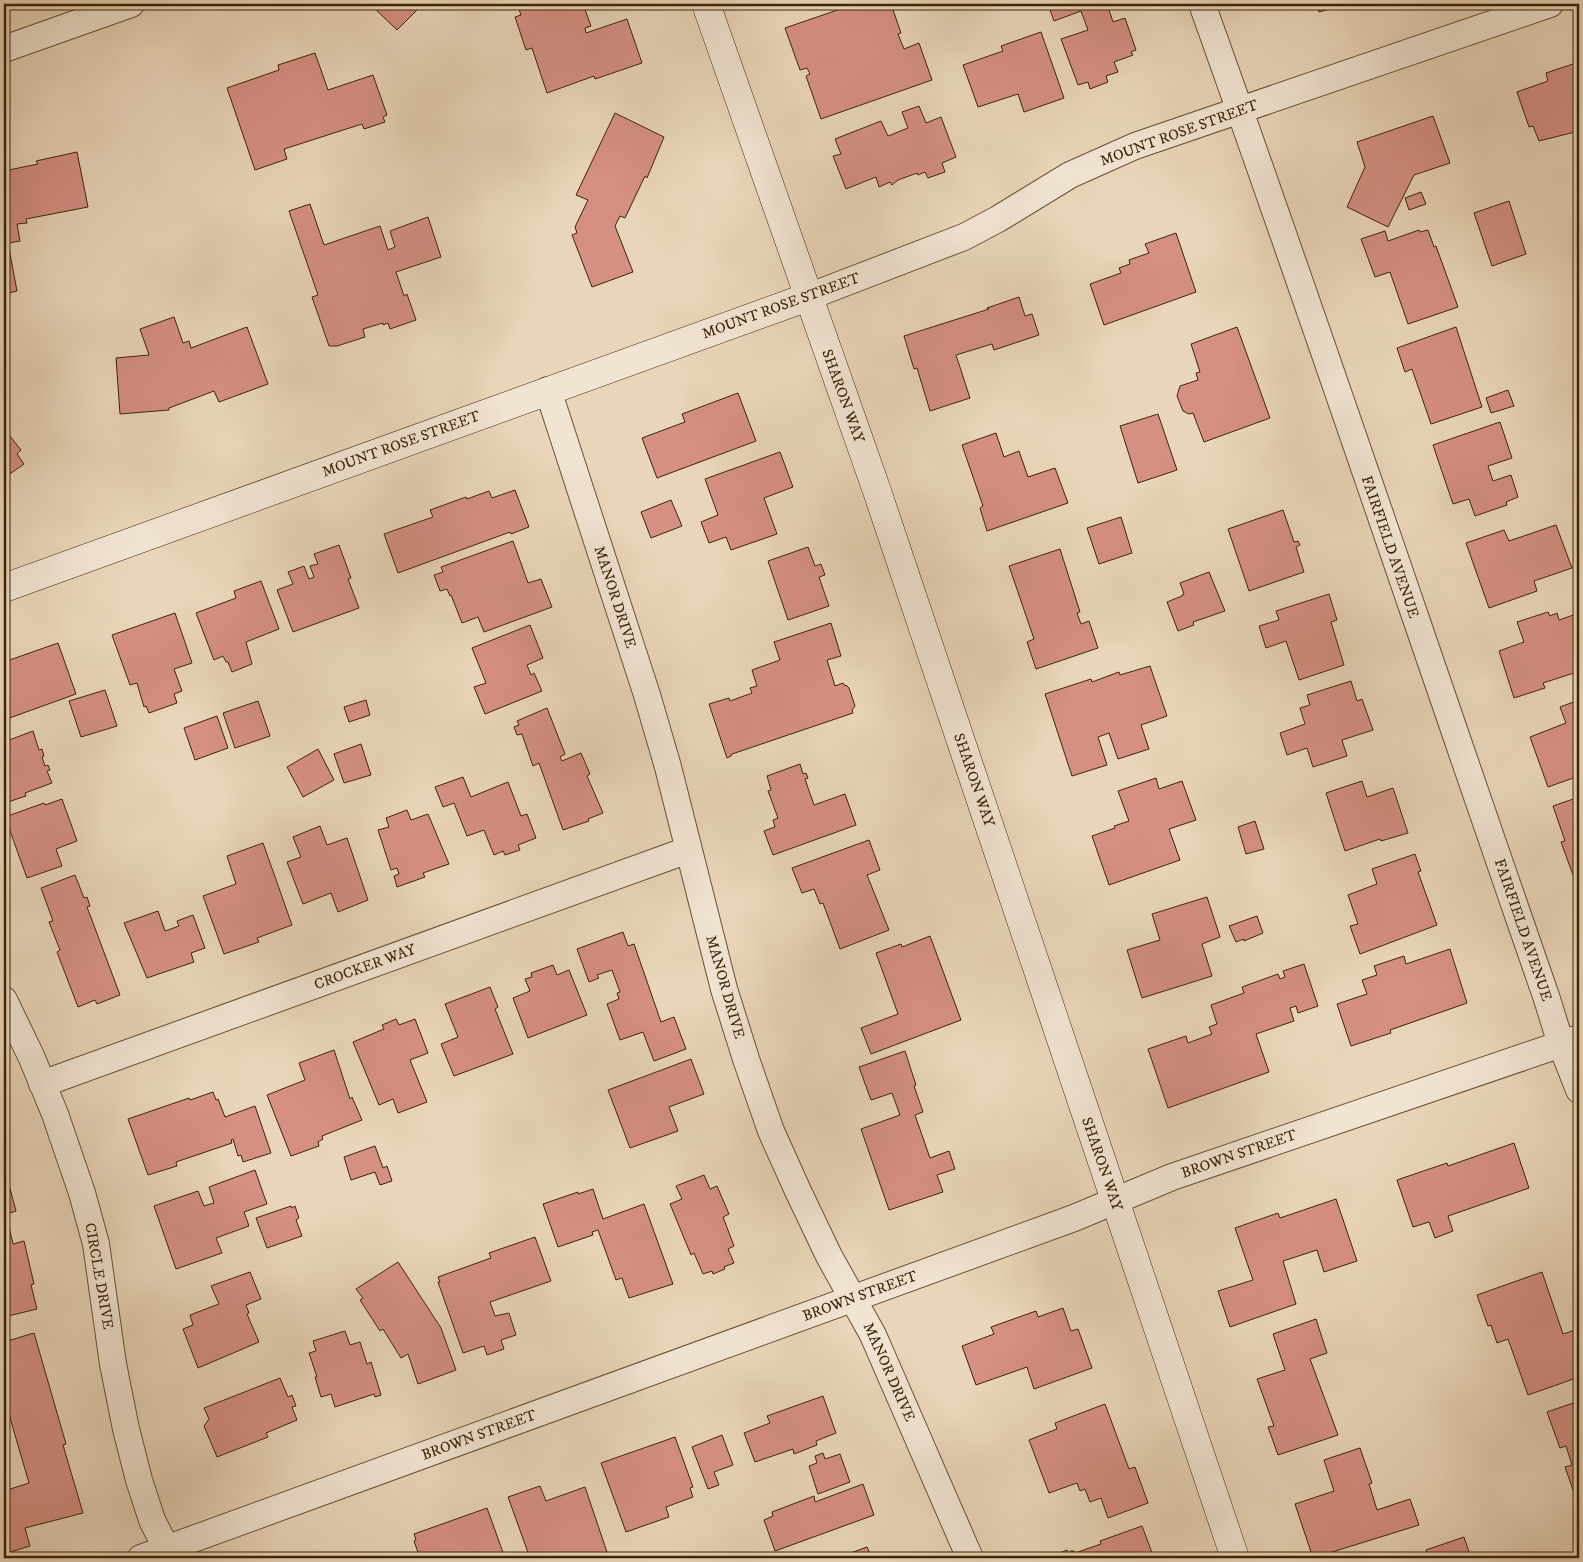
<svg xmlns="http://www.w3.org/2000/svg" width="1583" height="1562" viewBox="0 0 1583 1562" font-family="'IM FELL DW Pica',serif">
	<style>
		.building { fill: #d58f83; stroke: #3c2506 }
		.lines { fill: none; stroke-linecap: round; stroke-linejoin: round }
		.street-casing { stroke: #675133; stroke-width: 28 }
		.secondary-casing { stroke: #3c2506; stroke-width: 29 }
		.street { stroke: #f1e4d2; stroke-width: 26 }
		.secondary { stroke: #f1e4d2; stroke-width: 28 }
		.labels { text-anchor: middle; dominant-baseline: central; stroke-width: 4; stroke-linejoin: round; paint-order: stroke }
		.street-label { font-size: 15px; fill: #3c2506; stroke: #f1e4d2 }
	</style>
	<rect width="100%" height="100%" fill="#e9d5b9"/>
	<filter id="stains"><feTurbulence type="fractalNoise" baseFrequency=".004" numOctaves="4"/><feColorMatrix values="0 0 0 0 .2 0 0 0 0 .09 0 0 0 0 .02 0 0 0 .5 -.17"/></filter>
	<radialGradient id="worn" r=".72"><stop offset=".6" stop-color="#630" stop-opacity="0"/><stop offset="1" stop-color="#630" stop-opacity=".3"/></radialGradient>
	<path class="building" d="M370 4H423L397 30Z
		M517 4H583L591 26 585 28 586 33 627 19 642 63 595 79 594 76 547 93 532 48 526 50 515 17 521 15Z
		M855 4H891L901 33 898 34 904 49 919 43 932 80 821 119 806 76 810 74 807 68 800 70 785 28Z
		M1048 4H1107L1113 22 1125 18 1136 50 1131 52 1133 55 1114 62 1118 72 1106 76 1108 82 1090 89 1088 82 1078 85 1061 39 1088 30 1081 11 1054 21Z
		M1316 4H1346L1319 12Z
		M1041 32 1064 98 1024 112 1018 94 978 107 963 65 1003 51 1001 46Z
		M315 53 328 90 373 75 387 115 383 117 385 122 364 129 362 124 284 149 287 159 255 170 227 88 279 70 278 65Z
		M1573 64H1579V116H1576L1579 131 1539 141 1533 126 1529 127 1517 92 1548 81 1546 73Z
		M919 106 926 123 941 117 956 157 942 163 945 172 928 178 925 172 918 175 917 173 898 180 892 185 890 182 879 187 876 177 846 189 833 156 841 154 835 139 881 121 888 136 908 128 902 112Z
		M615 113 664 137 647 178 645 176 625 218 620 216 615 226 633 272 592 287 572 235 577 233 575 227 588 200 576 195Z
		M1433 116 1450 163 1414 175 1388 227 1347 207 1365 167 1357 142Z
		M77 152 88 207 26 219 27 223 17 224 20 241 8 243 17 291 4 294V171L38 164 36 161Z
		M1421 192 1426 204 1409 210 1405 198Z
		M1509 201 1526 254 1492 266 1474 213Z
		M310 204 324 245 380 226 388 250 395 247 390 231 428 217 441 257 396 272 404 296 407 294 416 320 390 329 388 323 383 325V323L363 329 365 337 337 346H329L312 297 318 295 289 211Z
		M1419 230 1420 232 1428 230 1434 247 1436 246 1458 307 1408 324 1390 272 1375 277 1361 239 1385 231 1388 241Z
		M1176 233 1196 292 1104 325 1090 284 1121 273 1119 268 1130 264 1129 260 1149 253 1145 244Z
		M1019 297 1025 316 1032 314 1039 335 994 350 992 344 956 355 970 398 930 411 917 368 914 369 904 336 989 309 987 308Z
		M174 317 183 343 189 341 191 348 247 327 268 384 219 402 214 391 169 408V410L120 414 116 358 149 355 140 329Z
		M1237 327 1270 418 1204 442 1193 413 1189 414 1183 411 1177 396 1180 386 1198 380 1196 373 1200 372 1191 344Z
		M1456 327 1482 407 1431 424 1412 369 1405 372 1397 348Z
		M1508 390 1514 406 1491 413 1486 398Z
		M738 393 756 441 657 478 642 438 685 422 682 414Z
		M1158 414 1177 470 1138 483 1120 426Z
		M1500 422 1512 458 1488 466 1493 481 1511 475 1518 497 1506 502 1507 505 1475 516 1469 499 1453 504 1433 445Z
		M6 431 21 450 17 454 24 464 4 478V432Z
		M996 433 1004 457 1019 451 1028 477 1055 468 1068 503 987 531 980 508 983 506 962 445Z
		M780 452 793 487 764 498 777 534 731 550 726 537 709 543 701 522 718 515 705 479Z
		M515 490 529 527 511 534 510 532 398 573 384 534 433 517 430 510 466 497 467 499 489 491 492 498Z
		M671 500 682 526 651 538 641 512Z
		M1283 510 1294 542 1298 541 1300 545 1296 547 1304 572 1249 591 1228 529Z
		M1121 517 1132 553 1099 564 1087 528Z
		M1556 525 1572 568 1534 581 1537 591 1489 608 1466 543 1504 530 1509 541Z
		M513 541 528 583 541 579 552 607 484 632 478 617 462 623 451 595 450 596 447 589 440 591 434 575 443 572 441 567Z
		M339 545 351 578 348 579 359 608 293 632 277 590 293 584 288 572 304 566 309 579 314 577 310 566 318 564 314 554Z
		M808 547 815 566 821 564 825 575 819 577 829 606 788 620 768 561Z
		M1060 549 1080 612 1077 613 1081 624 1089 621 1098 648 1036 669 1027 642 1034 639 1009 566Z
		M1209 572 1225 611 1193 622 1194 625 1178 631 1167 602 1182 596V595L1184 594 1180 583Z
		M261 581 279 629 246 642 252 664 232 672 228 662H226L223 656 214 660 196 613 236 598 234 591Z
		M1329 594 1337 620 1331 622 1344 665 1299 680 1286 641 1266 648 1259 626 1279 620 1276 611Z
		M1548 612 1550 616 1557 613 1559 620 1579 613V678L1577 672 1543 683 1545 688 1514 698 1499 651 1524 642 1517 622Z
		M175 613 192 663 174 669 182 691 174 694 177 703 149 713 146 706 144 707 137 683 130 685 112 635Z
		M831 623 841 656 827 660 835 686 843 683 845 686 846 685 849 688 855 706 852 710 853 713 732 754 731 756 727 758 709 704 729 698 730 701 752 693 750 688 757 686 752 670 780 660 774 642Z
		M530 625 543 658 527 665 531 675 534 673 542 691 485 714 474 687 486 683 472 648Z
		M58 643 76 694 4 720V662Z
		M1150 666 1167 716 1141 725 1149 749 1118 759 1109 733 1098 737 1107 765 1072 776 1045 694 1091 679 1092 682 1119 672 1120 675Z
		M1351 681 1357 701 1362 699 1373 730 1342 740 1347 756 1313 767 1307 748 1287 755 1280 733 1305 724 1300 708 1310 705 1307 695Z
		M105 690 117 726 81 737 69 701Z
		M366 700 370 715 349 722 344 707Z
		M1579 700V776L1548 787 1530 737 1566 723 1560 707Z
		M258 701 270 736 235 748 223 713Z
		M547 708 565 754 560 757 562 761 581 753 590 774 587 776 603 813 588 819 589 821 563 830 539 763 533 766 522 734 517 735 514 727 519 725 517 721Z
		M217 716 228 748 195 760 184 728Z
		M33 731 39 750 42 749 44 756 42 757 45 766 48 765 50 770 47 771 52 783 25 793 26 796 5 803 4 742Z
		M361 744 371 775 344 783 334 754Z
		M318 749 334 780 303 797 287 767Z
		M800 764 803 774 806 773 808 778 805 779 814 805 845 794 856 825 773 855 764 831 775 827 773 820 778 818 768 791 771 790 767 776Z
		M463 777 471 797 508 782 521 816 527 814 536 838 518 845 520 850 505 855 503 851 494 855 484 830 467 836 454 803 443 807 435 787Z
		M1156 778 1159 789 1182 781 1196 820 1169 829 1180 860 1109 885 1092 836 1115 828 1114 826 1129 821 1118 791Z
		M1362 781 1367 797 1393 788 1408 833 1381 841 1380 839 1345 851 1326 793Z
		M1579 797V873L1573 875 1561 842 1565 841 1553 806Z
		M62 799 77 841 56 849 62 866 27 878 5 817 44 803 45 805Z
		M407 810 411 820 428 814 449 864 423 873 425 877 397 887 394 876 399 874 397 868 391 870 378 830 389 827 386 818Z
		M1255 821 1264 849 1246 854 1238 827Z
		M320 826 327 845 347 838 368 900 338 912 331 893 303 904 287 862 301 857 293 837Z
		M869 840 880 870 867 875 889 930 840 949 823 903 820 904 814 889 802 893 792 868Z
		M263 843 292 925 257 938 259 942 224 954 203 896 236 884 227 856Z
		M1415 854 1421 871 1418 872 1437 925 1360 954 1350 926 1358 924 1348 895 1377 884 1372 869Z
		M75 875 84 898 87 897 90 906 87 907 120 995 97 1004 95 1000 78 1007 57 952 60 950 49 922 53 921 41 888Z
		M1207 897 1220 937 1202 944 1212 976 1142 998 1127 950 1160 940 1152 914Z
		M158 911 165 931 179 926 177 921 193 915 205 948 191 953 194 962 147 978 124 923Z
		M1257 916 1263 933 1244 941V939L1236 942 1229 926Z
		M623 932 628 946 634 944 661 1022 674 1017 686 1049 654 1061 643 1032 620 1040 607 1004 619 999 617 993 620 992 612 970 597 975 599 978 589 982 577 949Z
		M930 936 961 1020 871 1054 861 1028 898 1014 876 953 901 944 902 947Z
		M1450 949 1467 1003 1390 1030 1391 1033 1351 1046 1337 1004 1367 994 1362 980 1377 975 1374 966 1404 956 1406 964Z
		M1304 964 1318 1006 1298 1013 1296 1006 1290 1008 1294 1021 1256 1034 1269 1072 1168 1108 1148 1049 1186 1036 1188 1043 1212 1034 1209 1027 1217 1024 1211 1005 1244 993 1242 987 1278 974 1280 979 1285 977 1283 971Z
		M553 965 557 975 569 970 587 1015 528 1038 513 998 530 991 525 979 532 977 531 973Z
		M490 987 498 1007 495 1009 513 1054 454 1076 441 1044 458 1037 445 1004Z
		M396 1019 399 1025 415 1019 428 1053 410 1060 427 1102 398 1113 393 1099 379 1105 353 1042 384 1029 382 1025Z
		M334 1050 350 1099 352 1097 362 1120 322 1136 323 1139 318 1142 319 1146 291 1156 267 1095 305 1080 299 1063Z
		M905 1051 916 1085 914 1086 923 1112 915 1115 930 1158 949 1151 955 1169 937 1175 943 1192 889 1210 861 1129 900 1115 892 1093 871 1100 859 1067Z
		M691 1059 704 1094 669 1107 678 1131 630 1148 608 1090Z
		M213 1092 216 1100 218 1099 225 1117 255 1106 271 1153 243 1162 241 1155 238 1156 233 1139 231 1140 232 1143 176 1162 177 1166 148 1175 128 1119 189 1098 190 1100Z
		M1514 1143 1529 1188 1448 1216 1453 1231 1435 1238 1429 1222 1413 1227 1397 1180 1447 1163 1448 1166Z
		M375 1146 383 1168 387 1166 392 1181 380 1185 375 1172 351 1180 344 1157Z
		M4 1166 16 1211 4 1215Z
		M255 1170 267 1204 244 1212 249 1226 216 1238 222 1253 176 1269 154 1206 198 1191 204 1206 214 1203 209 1187Z
		M704 1175 710 1189 717 1186 729 1214 723 1217 734 1246 728 1249 734 1263 724 1267 725 1269 713 1274 712 1271 703 1274 694 1253 691 1255 670 1204 682 1199 676 1186Z
		M593 1189 603 1219 644 1204 673 1284 629 1298 622 1278 616 1280 598 1230 592 1232 593 1235 558 1247 543 1204 578 1192V1194Z
		M1336 1199 1357 1261 1324 1272 1317 1250 1283 1261 1296 1304 1230 1327 1218 1291 1253 1280 1235 1228 1278 1213 1280 1218Z
		M291 1206 292 1208 295 1206 299 1218 296 1220 302 1236 267 1248 256 1218Z
		M9 1227 13 1244 24 1241 34 1284 31 1285 37 1309 4 1317V1228Z
		M535 1237 551 1281 490 1302 495 1316 509 1313 516 1335 501 1340 504 1349 487 1355 484 1346 463 1353 438 1282H440L438 1277 491 1258 489 1253Z
		M398 1262 441 1328 456 1370 418 1384 408 1354 401 1358 383 1329 380 1331 360 1300 363 1298 356 1289Z
		M250 1272 261 1299 246 1305 249 1313 247 1314 259 1342 198 1368 183 1329 193 1325 190 1315 219 1304 211 1286Z
		M1542 1272 1563 1334 1578 1329 1579 1334V1377L1528 1395 1508 1339 1497 1343 1491 1325 1488 1326 1477 1295Z
		M1063 1308 1071 1331 1078 1329 1092 1368 1034 1389 1027 1367 976 1385 962 1346 994 1334 991 1327 1036 1311 1038 1317Z
		M1316 1319 1327 1353 1310 1359 1338 1435 1278 1455 1268 1427 1274 1426 1257 1379 1285 1370 1273 1334Z
		M345 1331 350 1345 360 1342 367 1364 371 1362 381 1395 375 1397 374 1394 335 1407 331 1394 321 1397 315 1377H317L309 1353 316 1351 313 1341Z
		M34 1333 66 1444 63 1445 83 1513 25 1528 30 1546 4 1554V1491L29 1483 4 1397V1342Z
		M280 1378 288 1397 292 1395 296 1406 292 1407 297 1420 266 1433 268 1437 217 1457 204 1426 209 1419 204 1408Z
		M823 1396 836 1433 816 1441 817 1445 794 1454 793 1449 755 1462 744 1433 770 1423 767 1416Z
		M1579 1401V1507L1565 1467 1572 1465 1566 1446 1560 1448 1547 1412Z
		M1105 1404 1129 1469 1135 1467 1148 1503 1108 1518 1101 1498 1090 1502 1085 1489 1080 1491 1077 1483 1049 1493 1029 1440 1057 1429 1055 1423Z
		M722 1435 733 1465 714 1472 719 1485 708 1489 692 1447Z
		M675 1437 693 1487 690 1488 693 1497 666 1507 669 1517 626 1532 601 1463Z
		M1360 1448 1372 1483 1369 1484 1377 1510 1410 1499 1419 1525 1313 1558 1295 1504 1334 1491 1324 1460Z
		M823 1453 825 1459 840 1454 850 1482 818 1494 809 1466 817 1463 815 1456Z
		M863 1484 874 1515 775 1551 764 1520 773 1516 772 1512 814 1496 815 1502Z
		M540 1486 546 1501 585 1487 609 1558H530L508 1497Z
		M487 1508 505 1558H420L414 1541 416 1540 414 1534Z
		M1142 1526 1154 1558H1053L1058 1556 1057 1554 1067 1550 1069 1554 1071 1553 1070 1551H1074L1075 1553 1101 1544 1100 1541Z
		M1464 1537 1471 1558H1429L1426 1550Z
		M867 1547 872 1558H846L845 1555Z"/>
	<g class="lines">
		<g class="street-casing">
			<path id="street" d="M1202 4C1320 333 1431 666 1546 996L1561 1044 1579 1090
				M4 49 131 4
				M808 297 964 237 998 219 1070 175 1135 146 1550 4
				M548 390 647 695 668 767 724 989 746 1059 771 1131 798 1191 829 1256 873 1335 970 1558
				M4 1000 31 1056 55 1114 82 1193 96 1244 113 1364 126 1429 139 1480 152 1520 171 1558
				M42 1084 688 850
				M141 1558 1074 1218 1172 1177 1579 1038"/>
		</g>
		<g class="secondary-casing">
			<path id="secondary" d="M706 4 877 491 1235 1558
				M4 588 808 297"/>
		</g>
		<use href="#street" class="street"/>
		<use href="#secondary" class="secondary"/>
	</g>
	<g class="labels">
		<g class="street-label">
			<text transform="translate(1179 133) rotate(-20)">MOUNT ROSE STREET</text>
			<text transform="translate(781 306) rotate(-20)">MOUNT ROSE STREET</text>
			<text transform="translate(843 396) rotate(70)">SHARON WAY</text>
			<text transform="translate(401 444) rotate(-20)">MOUNT ROSE STREET</text>
			<text transform="translate(1390 547) rotate(71)">FAIRFIELD AVENUE</text>
			<text transform="translate(615 597) rotate(72)">MANOR DRIVE</text>
			<text transform="translate(974 780) rotate(71)">SHARON WAY</text>
			<text transform="translate(1523 930) rotate(71)">FAIRFIELD AVENUE</text>
			<text transform="translate(365 967) rotate(-20)">CROCKER WAY</text>
			<text transform="translate(725 987) rotate(74)">MANOR DRIVE</text>
			<text transform="translate(1239 1154) rotate(-19)">BROWN STREET</text>
			<text transform="translate(1102 1164) rotate(71)">SHARON WAY</text>
			<text transform="translate(99 1276) rotate(80)">CIRCLE DRIVE</text>
			<text transform="translate(860 1296) rotate(-20)">BROWN STREET</text>
			<text transform="translate(889 1372) rotate(66)">MANOR DRIVE</text>
			<text transform="translate(479 1435) rotate(-20)">BROWN STREET</text>
		</g>
	</g>
	<rect width="1583" height="1562" fill="none" stroke="#e9d5b9" stroke-width="20"/>
	<rect x="5" y="5" width="1573" height="1552" fill="none" stroke="#3c2506" stroke-width="2.5"/>
	<rect x="10" y="10" width="1563" height="1542" fill="none" stroke="#3c2506"/>
	<rect width="100%" height="100%" filter="url(#stains)"/>
	<rect width="100%" height="100%" fill="url(#worn)"/>
</svg>
